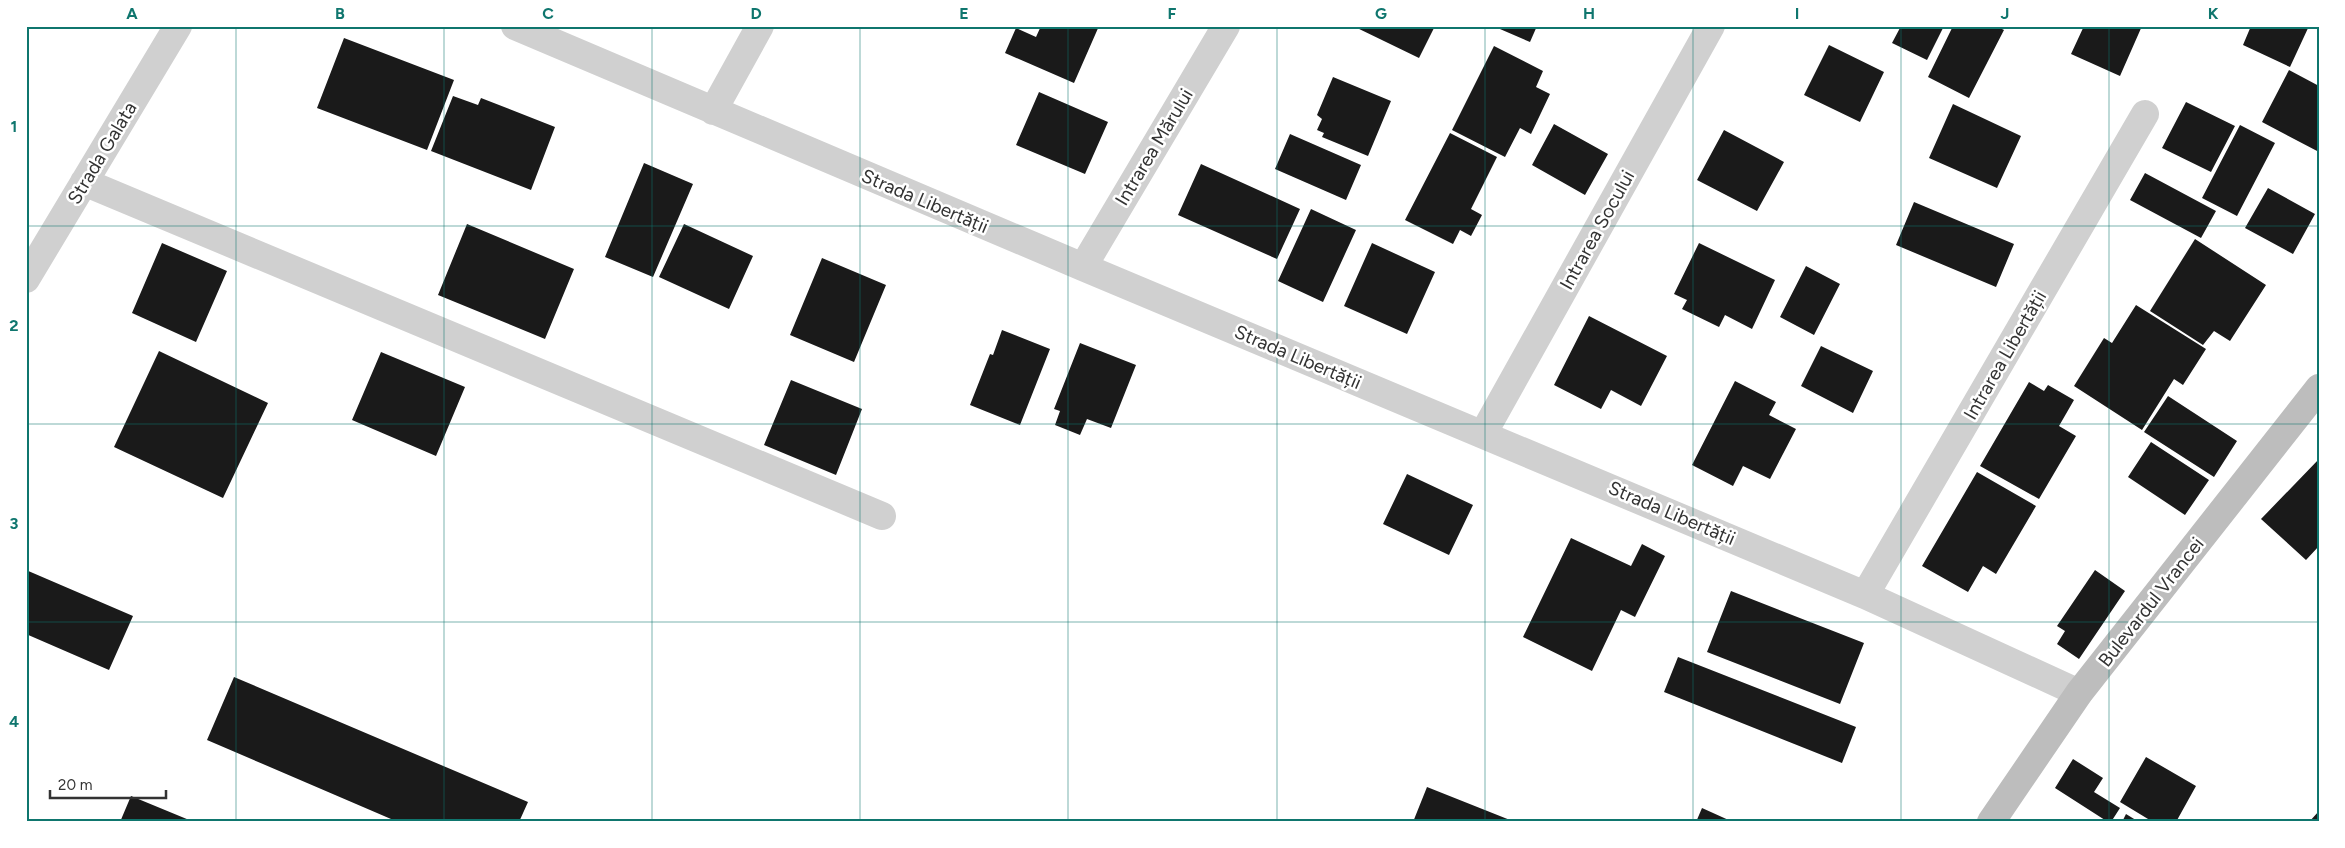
<svg xmlns="http://www.w3.org/2000/svg" width="2345" height="848" viewBox="0 0 2345 848" font-family="Figtree,sans-serif">
	<style>
		.building { fill: #1a1a1a }
		.lines { fill: none; stroke-linecap: round; stroke-linejoin: round }
		.street { stroke: #d0d0d0; stroke-width: 28 }
		.secondary { stroke: #bdbdbd; stroke-width: 28 }
		.grid { fill: none; stroke: #0f766e; stroke-width: 1; stroke-opacity: 0.55 }
		.labels { text-anchor: middle; dominant-baseline: central; stroke-width: 5; stroke-linejoin: round; paint-order: stroke }
		.street-label { font-size: 19px; fill: #333; stroke: #fff }
		.neatline { fill: none; stroke: #0f766e; stroke-width: 2 }
		.grid-label { font-size: 16px; text-anchor: middle; font-weight: bold; fill: #0f766e }
	</style>
	<rect width="100%" height="100%" fill="#fff"/>
	<path class="building" d="M1041 26H1099L1074 83 1005 53 1016 28 1036 37Z
		M1353 26H1435L1419 58Z
		M1493 26H1537L1530 42Z
		M1901 26H1944L1927 60 1892 43Z
		M1953 26H1996L2004 30 1969 98 1928 77Z
		M2084 26H2142L2120 76 2071 54Z
		M2251 26H2309L2290 67 2243 45Z
		M344 38 454 80 427 150 317 108Z
		M1829 45 1884 72 1860 122 1804 95Z
		M1494 46 1543 71 1536 87 1550 94 1531 134 1520 128 1505 157 1452 130Z
		M2289 70 2319 86V152L2262 122Z
		M1333 77 1391 101 1368 156 1322 137 1324 133 1317 130 1322 119 1317 115Z
		M1039 92 1108 122 1085 174 1016 145Z
		M453 96 478 105 481 98 555 127 531 190 431 151Z
		M2186 102 2235 126 2211 172 2162 148Z
		M1953 104 2021 136 1997 188 1929 158Z
		M1554 124 1608 154 1585 195 1532 165Z
		M2240 125 2275 143 2237 216 2202 198Z
		M1724 130 1784 162 1757 211 1697 180Z
		M1450 133 1497 157 1471 209 1482 215 1471 236 1460 230 1453 244 1405 220Z
		M1290 134 1361 165 1346 200 1275 169Z
		M644 163 693 184 653 277 605 257Z
		M1201 164 1300 209 1277 259 1178 215Z
		M2145 173 2216 211 2201 238 2130 200Z
		M2268 188 2315 214 2293 254 2245 228Z
		M1914 202 2014 244 1996 287 1896 245Z
		M1311 209 1356 230 1323 302 1278 281Z
		M467 224 574 269 545 339 438 295Z
		M684 224 753 256 729 309 659 277Z
		M2195 239 2266 285 2230 341 2214 331 2203 345 2150 311Z
		M162 243 227 271 196 342 132 313Z
		M1372 243 1435 272 1407 334 1344 306Z
		M1699 243 1775 280 1752 329 1725 315 1719 327 1682 309 1687 300 1674 294Z
		M822 258 886 285 854 362 790 335Z
		M1806 266 1840 284 1814 335 1780 317Z
		M2136 305 2206 349 2183 385 2174 379 2142 430 2074 386 2104 338 2112 343Z
		M1589 316 1667 356 1641 406 1611 390 1601 409 1554 385Z
		M1002 330 1050 349 1020 425 970 405 990 354 993 355Z
		M1080 343 1136 365 1111 428 1087 419 1080 435 1055 425 1060 411 1054 409Z
		M1821 346 1873 371 1853 413 1801 386Z
		M159 351 268 403 223 498 114 447Z
		M381 352 465 387 436 456 352 420Z
		M791 380 862 409 836 475 764 445Z
		M1735 381 1776 402 1769 415 1796 429 1770 479 1743 466 1733 486 1692 465Z
		M2029 382 2044 391 2048 385 2074 400 2059 426 2076 436 2039 499 1980 466Z
		M2168 396 2237 441 2214 477 2144 432Z
		M2151 442 2209 480 2185 515 2128 477Z
		M2319 459V546L2306 560 2261 519Z
		M1977 472 2036 506 1996 574 1983 566 1968 592 1922 566Z
		M1407 474 1473 505 1449 555 1383 524Z
		M1571 538 1631 566 1642 544 1665 556 1635 617 1621 610 1592 671 1523 637Z
		M26 570 133 616 109 670 26 634Z
		M2095 570 2125 591 2079 659 2057 644 2065 631 2057 626Z
		M1731 591 1864 643 1840 704 1707 652Z
		M1678 657 1856 727 1842 763 1664 692Z
		M234 677 528 802 519 822H398L207 740Z
		M2146 757 2196 786 2176 822H2153L2120 802Z
		M2073 759 2103 778 2094 792 2120 808 2111 822H2108L2055 788Z
		M1427 787 1515 822H1413Z
		M131 796 194 822H120Z
		M1702 808 1733 822H1696Z
		M2319 811V822H2309Z
		M2126 814 2139 822H2122Z"/>
	<g class="lines">
		<path class="street" d="M515 26 1083 267 1865 595 2079 693
			M713 111 760 26
			M84 182 882 516
			M1083 267 1226 26
			M26 279 178 26
			M1483 434 1711 26
			M1865 595 2145 114"/>
		<path class="secondary" d="M1991 822 2079 693 2319 388"/>
	</g>
	<path class="grid" d="M236 26V822M444 26V822M652 26V822M860 26V822M1068 26V822M1277 26V822M1485 26V822M1693 26V822M1901 26V822M2109 26V822M26 226H2319M26 424H2319M26 622H2319"/>
	<g class="labels">
		<g class="street-label">
			<text transform="translate(1154 147) rotate(-59)">Intrarea Mărului</text>
			<text transform="translate(102 153) rotate(-59)">Strada Galata</text>
			<text transform="translate(925 201) rotate(23)">Strada Libertății</text>
			<text transform="translate(1597 230) rotate(-61)">Intrarea Socului</text>
			<text transform="translate(2005 355) rotate(-60)">Intrarea Libertății</text>
			<text transform="translate(1298 357) rotate(23)">Strada Libertății</text>
			<text transform="translate(1672 513) rotate(23)">Strada Libertății</text>
			<text transform="translate(2151 602) rotate(-52)">Bulevardul Vrancei</text>
		</g>
	</g>
	<rect width="2345" height="848" fill="none" stroke="#ffffff" stroke-width="55"/>
	<path d="M50 790v8h116v-8" fill="none" stroke="#333333" stroke-width="2.5"/>
	<text x="58" y="790" font-size="15" fill="#333333" stroke="#ffffff" stroke-width="4" paint-order="stroke">20 m</text>
	<rect x="28" y="28" width="2290" height="792" class="neatline"/>
	<g class="grid-label">
		<text x="132" y="19">A</text>
		<text x="340" y="19">B</text>
		<text x="548" y="19">C</text>
		<text x="756" y="19">D</text>
		<text x="964" y="19">E</text>
		<text x="1172" y="19">F</text>
		<text x="1381" y="19">G</text>
		<text x="1589" y="19">H</text>
		<text x="1797" y="19">I</text>
		<text x="2005" y="19">J</text>
		<text x="2213" y="19">K</text>
		<text x="14" y="132">1</text>
		<text x="14" y="331">2</text>
		<text x="14" y="529">3</text>
		<text x="14" y="727">4</text>
	</g>
</svg>
